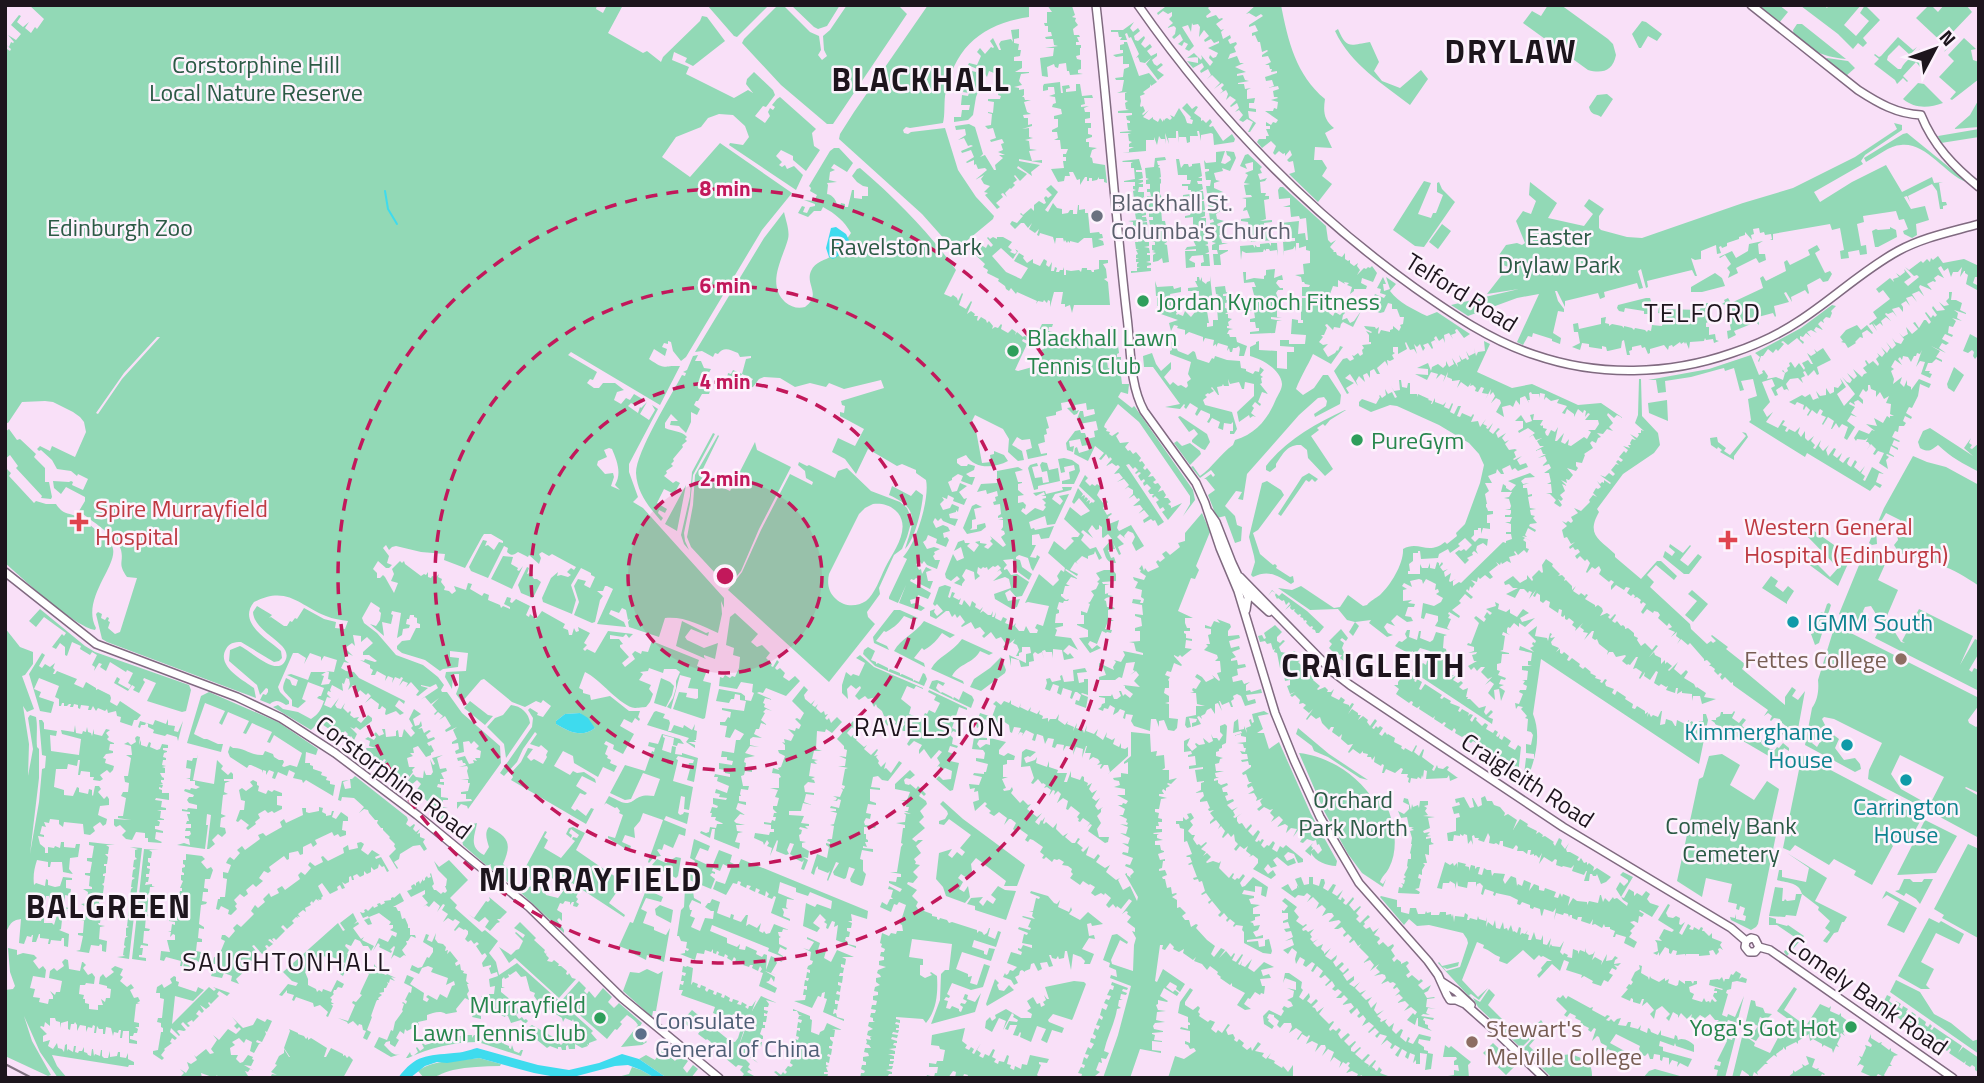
<svg xmlns="http://www.w3.org/2000/svg" width="1984" height="1083" viewBox="0 0 1984 1083" font-family="'Titillium Web',sans-serif">
	<style>
		.green { fill: #92d9b6; fill-rule: evenodd }
		.water { fill: #3edbee }
		.lines { fill: none; stroke-linecap: round; stroke-linejoin: round }
		.stream { stroke: #3edbee; stroke-width: 2 }
		.major-casing { stroke: #806a80; stroke-width: 10 }
		.major { stroke: #fff; stroke-width: 7 }
		.tram { stroke: #827282; stroke-width: 2 }
		.rail-casing { stroke: #827282; stroke-width: 4.5 }
		.rail { stroke: #fdf3fd; stroke-width: 2; stroke-dasharray: 5; stroke-linecap: butt }
		.ring { fill: none; stroke: #c2185b; stroke-width: 3.5; stroke-dasharray: 12 9 }
		.worship-dot { fill: #6b7280; stroke: #fdf3fd; stroke-width: 2.5 }
		.leisure-dot { fill: #2e9e5b; stroke: #fdf3fd; stroke-width: 2.5 }
		.health-dot { fill: #e0444e; stroke: #fdf3fd; stroke-width: 2.5 }
		.culture-dot { fill: #0f9aa8; stroke: #fdf3fd; stroke-width: 2.5 }
		.education-dot { fill: #8d6e63; stroke: #fdf3fd; stroke-width: 2.5 }
		.service-dot { fill: #5c6f8a; stroke: #fdf3fd; stroke-width: 2.5 }
		.labels { text-anchor: middle; dominant-baseline: central; stroke-width: 5; stroke-linejoin: round; paint-order: stroke }
		.park-label { font-size: 24px; fill: #2b5a45; stroke: #fdf3fd }
		.worship-label { font-size: 24px; fill: #5b616d; stroke: #fdf3fd; text-anchor: start }
		.street-label { font-size: 24px; fill: #1d151d; stroke: #fdf3fd }
		.leisure-label { font-size: 24px; fill: #27864d; stroke: #fdf3fd; text-anchor: start }
		.health-label { font-size: 24px; fill: #be3a42; stroke: #fdf3fd; text-anchor: start }
		.culture-label { font-size: 24px; fill: #0d838f; stroke: #fdf3fd; text-anchor: start }
		.education-label { font-size: 24px; fill: #785e54; stroke: #fdf3fd; text-anchor: end }
		.service-label { font-size: 24px; fill: #4e5e75; stroke: #fdf3fd; text-anchor: start }
		.neighbourhood-label { font-size: 26px; letter-spacing: 2px; fill: #1d151d; stroke: #fdf3fd }
		.district-label { font-size: 32px; font-weight: bold; letter-spacing: 2px; fill: #1d151d; stroke: #fdf3fd }
		.centre { fill: #c2185b; stroke: #fdf3fd; stroke-width: 3.5 }
		.ring-label { font-size: 21px; text-anchor: middle; font-weight: bold; fill: #c2185b; stroke: #fdf3fd; stroke-width: 5; stroke-linejoin: round; paint-order: stroke }
	</style>
	<rect width="100%" height="100%" fill="#f9e0f8"/>
	<path class="green" d="M29 5H597L596 9 603 13 607 5H623L608 33 643 53 647 51 661 62 663 57 700 21 702 16 707 17 725 41 693 66 685 62 687 58 674 52 672 60 689 67 686 74 734 98 748 90 753 93 746 84 747 79 754 72 773 90 775 95 766 107 763 106 755 116 765 123 770 116 768 112 770 108 773 110 775 107 772 105 777 99 780 97 816 129 812 133 814 146 820 150 806 171 793 160V156L781 150 776 156 782 162 779 165 782 167 785 165 787 169 794 166 803 175 796 190 729 145 730 143 743 145 749 137 745 126 733 115 719 114 708 118 701 127 676 137 662 157 690 177 720 143 792 193 762 230 686 357 681 361 673 351 671 342 668 341V344L664 343 662 347 667 349 665 356 654 349 649 359C667 371 660 365 680 366L660 405 571 352 568 355 597 372 593 380 590 379 587 383 594 388H599L603 383H615L624 390 617 392 614 400 621 404 626 398 630 400 634 394 644 400 639 402 636 406 631 403 628 406 638 413 640 407 641 408 647 402 640 414 649 420 655 410 652 405 658 409 629 464V472L638 497 633 502 643 508 724 598V608L721 601 722 614 718 633C700 625 684 616 665 618L659 637 629 627 628 622 630 619 628 620 626 610 622 608 619 613 611 610 609 614 624 622 626 627 597 624 613 589 607 586H605L603 591H597L603 596 600 600 595 622 592 623 574 615 579 602 574 586 578 579 586 581 584 585 590 588 595 577 591 575V573L581 568 571 585 576 600 572 614 543 602 542 598 551 578 558 572 557 576 561 575 568 577 571 575 567 572 571 568 574 570 576 567 552 554 549 556 542 552 539 554 541 558 539 564 529 555 528 557 518 552C514 555 511 556 507 552L508 548 504 546 488 578 471 571 469 567 483 540 487 541 485 546 488 545 494 550 499 542 503 543V541L491 534H484L482 537 465 568 444 560 445 554 421 552 396 546 392 547 389 550 386 545 383 548 389 556 387 563 392 565 389 568H386L378 561 373 569 377 573V578H380L383 575 385 577 394 593 398 583 391 581 394 574 392 569 400 561 402 563 404 561 405 564 421 576 424 574 426 575 428 572V577L431 578 432 576 436 577 439 574 438 577 442 579 441 582 445 587 444 590 449 591 452 594 456 591 454 586 466 590 468 583 472 584 470 589 482 596 484 593 489 595 488 600 500 605 501 608 503 606 510 609V607L504 604 507 597 511 598 510 602 512 603 516 599 530 606 526 615 529 617 530 614 536 619 542 611 565 624 563 628 568 630 569 635H572L574 628 576 632 579 631 578 627 590 633 584 643 587 645 583 649 585 651 587 649 595 653 608 631 633 634 629 638 626 634 623 637 610 635V639H619L623 644 620 645V647L629 657 622 663 625 667 635 659 632 654 635 651 641 654 642 651 648 652 652 641 699 660 697 666 707 670 703 681 711 683 705 718 703 719 673 709 679 692 687 693 686 697 696 699 698 698V689L688 688 691 678 680 675 671 709 667 707 673 698 676 688V681L680 672 676 669H664L663 673 649 668 648 671 640 672 643 674 639 680 651 685 649 689 653 694 650 702 646 707C645 707 636 708 635 708 621 707 599 678 585 672L579 688 583 690V693L590 695 591 700 610 696 629 711H640L638 717 640 719 639 721 635 718 632 723 624 719 620 726 634 734 623 754 613 749 614 745 606 741 604 744 608 746 605 754 608 756 607 758 611 760 610 763 617 766 614 772 603 767 598 777 574 763 573 756 563 751 554 766 570 775 573 771 577 773 584 772 595 779 596 783 582 776 576 786 587 793 585 795 580 793 571 808 575 811 577 809 586 816 591 808 594 809 586 824 511 780 513 777 511 773 521 762 528 748 533 749 527 757 531 761 534 759 543 764 547 757 546 755 548 751 541 745 539 747 530 744 537 734 535 732 523 749 517 762 504 776 500 773 532 727 533 718 528 710 530 708 538 713 537 715 543 717 551 706 543 700 541 703 536 701 525 707 512 702 484 679 481 680 462 702 456 694 459 686V674H453L452 689 445 677 446 672 466 671 468 653 450 651V657L459 658 458 667 443 669 440 671 425 660 402 653 397 649V646L402 641 410 640 416 628H420V624L417 623V618L414 617V615H410L409 619H407L406 624 410 625 409 628 403 629 402 635 397 638 401 613 392 611 391 614 393 615 391 624 382 622 384 636 370 624 376 626 380 620 381 613 379 611 380 608 371 602 362 618 364 623 377 633 396 655 423 665 438 677 444 685 441 690 442 692H447L462 713 500 746 501 763 468 809 467 806 461 804 457 809V802L472 801 471 799H466V794H461V792L468 791 470 783H468V780H461L469 779 467 771 468 768 467 766 459 767 466 765 465 763H463L462 760 458 761 457 758 465 756 469 764 474 763 473 760 477 761 475 758H480L481 751 476 749 479 746 474 741 471 744 469 741 463 742 464 752 456 754 455 751 459 749 458 743 452 744V742L457 739 453 730 457 727 446 732 445 730 451 726 445 716 439 720 443 716 438 712 435 715 434 714 437 711 432 705 439 698 431 704 425 697 420 700 438 688 436 684 430 687 421 685V686L428 688 418 696 416 695 419 691 411 682 406 687 408 683 403 681 399 686 403 678 401 677 400 679 395 677 392 683 393 678 388 676 385 681 386 676 377 671 375 675H371L373 670 370 668V665L360 660 364 661 365 659 375 662 377 661 369 655H363V652L373 643 367 637 361 642V636L353 635 355 646 352 643 345 648 353 656 349 654 345 657V660L349 663 344 662 341 668 346 671 354 672 359 678 405 701 404 704 399 700 395 706 404 713 400 715 396 711 386 715 385 714 386 709 382 706 380 709H378L379 704 371 698 365 703 371 696 368 693 366 695 360 690 355 696 357 688 353 685 348 690 350 684 349 679 346 678 344 684 342 683 343 691 332 685 330 690 331 692 328 691 327 694 331 698 327 697 324 705 331 708 339 698 335 705 337 708 341 709 345 703 343 708 348 713 350 711 351 712 350 715 354 718 359 717 357 720 361 723 368 715 372 718V721L360 730 356 727 354 729 350 727 357 734 354 740 351 736 348 740 345 738 348 734 345 731 341 736 333 730V725L329 729 319 722 311 730 273 707 278 705 283 709 298 712 311 719C319 714 321 709 324 701L317 698 319 696H321L324 688 308 682 302 699 306 701 298 708 292 706V700C284 690 280 692 286 678L290 680 292 685 296 686 298 680 287 675 291 674 308 680 311 672H326L321 675 324 676 321 685 329 684 331 680 328 679 329 672 326 671 334 672 337 660 324 656 321 661V657L310 653 304 664 306 658 298 653H293L278 687 280 692 289 701V704L286 705C279 701 276 699 270 704L260 700 263 694 266 695 268 692V689L266 688 260 695 257 685 229 661 230 650 240 646C251 651 279 679 286 659 292 643 254 633 253 612L257 606 272 615 269 618 271 617 284 626H287L290 621 292 622 295 618 297 619 304 608 324 619 336 622 335 628 345 629 348 621C341 620 333 619 326 616 299 605 287 585 254 602 237 623 268 639 281 651L282 658 279 661 274 662 241 642C234 642 229 643 226 649 216 666 243 680 254 688L256 698 107 642 102 639 96 614 98 612 102 614 101 618 105 620 107 617 109 618 108 621 110 622 108 628 115 634 120 632 137 578 127 577C117 563 124 563 121 550 118 537 90 520 79 511L85 501V497L66 487 61 494 54 488 53 481 69 482 71 481 73 482 72 485 83 490 88 479 78 474 77 476 71 471 57 469 52 460 41 450 39 451 37 449 40 446 50 451 52 446 75 457 86 432 84 422 80 417 73 412 53 402 45 401 22 402 8 423 5 422V52L7 49 10 51 11 49 5 44 9 47 11 42 13 43 14 42 8 35 16 40 21 34 11 25 19 15 21 16 17 22 23 27 29 22 25 28 31 33 35 27 37 29 44 19ZM157 337H160L122 379 98 414 96 413 124 373ZM609 448 612 449C617 461 622 473 615 485L620 490 611 486 614 477 613 473 605 474 597 465 598 461 607 457 604 450ZM580 713 595 728C582 738 569 732 556 724V721L565 714Z
		M707 5H769L737 37 734 36Z
		M778 5H783L810 32 819 36 821 50 818 55 822 60 827 56 824 50 823 36 830 30 847 5H898L907 14 833 124H827L781 85 742 43 744 39Z
		M791 5H840L827 26 818 29 814 27Z
		M928 5H1029V17C982 24 954 47 945 96 944 105 945 115 943 123L910 128 906 127 903 130 904 133 908 134 911 132 945 128 958 170 976 197 994 216 993 219 952 253 946 241 922 214 839 139 840 134 854 112Z
		M1047 5H1074L1072 6 1075 15 1072 17 1076 18 1075 21 1078 25 1073 29 1074 35H1079L1080 37H1077L1079 42H1076V45H1081V48H1080V55L1076 56 1077 59 1081 60V69L1078 70V73L1083 74 1070 75 1069 71H1067L1066 63 1059 64 1058 68 1055 67 1054 64 1047 67 1048 77 1042 76 1040 58 1053 56 1054 48H1045L1058 46 1054 45 1053 39H1046L1045 37 1052 36 1051 32H1048V26H1045L1044 23H1047V12H1052Z
		M1165 5H1211L1208 8 1211 12 1206 16 1207 18 1216 15 1219 19 1222 18 1223 19 1216 24 1221 30 1224 29 1221 32 1223 39 1230 35 1231 38 1228 40 1230 44 1236 42 1237 44 1234 47 1236 52 1230 54 1228 59 1237 56 1240 63H1244L1235 67 1246 72 1237 74V76L1243 75 1245 80 1249 81 1238 83V84H1244L1245 89 1251 88 1247 90V99L1255 98 1254 103H1249V108L1256 109V112L1248 111 1249 118 1256 123 1250 132H1248L1253 122 1247 119 1243 122 1239 120 1243 115 1239 110 1235 112 1239 108 1237 103 1231 107 1230 106 1236 100 1230 96 1226 100 1228 94 1226 90 1219 94 1223 91 1221 88 1224 85 1222 83 1214 89 1220 83 1212 75 1207 79 1211 75 1208 69 1201 73 1200 71 1204 67 1202 63 1193 68 1187 61 1198 63V57L1187 58 1194 53 1201 60 1202 58 1201 55 1210 66 1213 62 1209 58 1210 55 1213 58 1216 57 1218 53 1208 48 1219 43V41L1214 43 1211 39 1205 42 1204 40 1209 36 1204 30 1199 37 1200 27 1198 24 1193 25 1192 23 1191 32 1188 25 1182 27 1194 46 1189 51 1185 49 1188 44 1184 42 1182 46 1178 44 1183 40 1180 34 1174 39 1172 37 1175 34 1176 28 1174 26 1167 28 1173 23 1169 19 1172 16V12L1168 14 1163 11 1158 15 1157 13 1165 7Z
		M1256 5H1281C1288 41 1296 75 1325 99 1323 112 1324 120 1334 128L1325 133 1332 148 1315 147 1314 160H1322L1327 168 1322 176 1332 184 1318 202 1289 174 1295 172 1293 161 1289 162 1287 160 1292 155 1290 150 1285 156V153L1283 154 1279 151 1275 155 1273 153 1276 146 1271 141 1262 148 1257 142 1259 139H1266V136H1269L1266 129H1270V126H1266V122L1271 125 1273 122 1276 123 1278 120 1265 111H1273L1274 108 1277 109 1278 102 1271 100 1278 98 1277 97H1274L1273 91 1279 89 1278 86 1268 88 1274 86 1272 80 1266 81 1265 77 1277 73V71L1271 72 1272 69H1270L1269 65H1265L1271 62 1268 56 1262 57V55L1268 51 1267 50 1262 52 1260 42H1258L1255 35 1252 36V33L1258 31 1255 25 1249 27V25L1263 16 1261 14 1256 17 1249 13 1246 14Z
		M1548 5H1561L1608 39 1613 44 1616 55C1613 71 1602 74 1588 70L1523 23 1532 11 1541 16Z
		M1757 5H1779L1788 12 1779 23Z
		M1824 5 1827 8 1829 5H1861L1844 25 1856 36 1869 21 1860 13 1865 5 1880 20 1863 38 1867 43 1863 47 1858 43 1853 49 1838 34 1801 6Z
		M1929 5H1934L1933 7 1938 12 1944 5H1966L1972 12 1951 34 1956 40 1944 52 1947 47 1916 18Z
		M1642 21 1646 22 1662 34 1657 41 1648 36 1641 48H1639L1632 34Z
		M1134 22 1130 28 1133 32 1138 28 1140 31 1134 36 1135 40 1138 41 1144 36 1145 38 1141 44 1145 48 1150 44 1152 47 1147 51 1151 56 1157 53V56L1152 60 1154 64 1157 66 1161 63 1163 65 1157 70 1164 75 1158 80 1146 64 1151 58 1145 63 1140 62 1138 57 1136 58 1139 54 1131 37 1129 38 1127 33 1125 34 1127 40H1120L1122 37H1119L1118 32H1111V30H1123Z
		M1797 24H1802L1846 59C1818 56 1815 51 1794 35L1793 30Z
		M1019 29V38L1014 39V43L1019 44 1018 50H1021L1020 56 1014 57V61H1022V68L1015 72H1029V73L1021 74 1019 81 1022 85 1014 87 1019 88V90L1024 89V95L1022 97H1024L1025 100H1031L1024 102 1027 112 1031 114 1023 115 1024 118H1028V125L1032 124V126L1022 129 1029 128V137L1033 138 1025 140 1029 141 1030 149 1037 150 1029 151 1032 161 1042 160V163L1019 159V161L1040 165 1031 172 1032 176 1018 166 1017 168 1027 174 1020 181 1015 175 1014 176 1017 180 1013 183 1015 185 1011 189 1010 188 1005 193 1007 197 1003 193 1001 194 1003 197 996 203 1000 207 997 209 985 195 988 193 984 192 990 186 984 184 981 179 984 175 975 180 987 170 985 168 978 169 976 164 974 165V160L967 163 966 162 974 157 971 150 962 153 961 151 973 146 971 145 968 146 964 138 958 140 966 135 965 129 956 130 955 126 969 124 975 127 983 154 980 157 985 155 994 170H996L995 165 1003 158 999 155H1005L998 152 1003 150 1001 144 1004 143 1002 139 991 142 990 140 996 138 993 128 988 129 985 126 991 125 992 114 988 113V112L993 113 994 102 988 101V99H1000L1001 96 998 95 999 89 997 88H1001L999 86 1002 74 1000 73 999 75 989 71 987 77 985 74 976 97 973 115 968 120 954 122V117H961L962 110H969L970 105H961L962 95 968 96 969 93 963 92 966 82 973 84 974 82 962 77 963 75 968 78 972 71 976 72 977 69 968 65 969 63 977 65 981 56 977 52 980 48 985 54 991 47 993 48 994 47 990 41 993 38 999 50H1001L999 44 1001 41 1011 39 1013 42 1011 30Z
		M1338 29C1347 50 1350 45 1370 42L1379 62 1374 71 1382 81 1400 88 1421 70 1428 79 1410 105C1382 83 1351 65 1335 31Z
		M1898 37 1913 50 1917 47 1910 55 1899 45 1888 56 1887 60 1898 69H1901C1906 59 1913 57 1920 49L1917 54 1925 62 1929 58 1932 60 1925 68 1922 65 1920 67 1916 62 1903 76 1908 81 1907 82 1903 78 1897 84 1895 80 1874 64 1879 59 1874 55 1875 54 1879 57 1881 56Z
		M1964 38 1976 49 1971 50 1973 60 1979 62V79L1952 100 1950 99 1956 92 1939 77 1954 61 1948 55Z
		M1124 42H1127L1139 76 1149 73 1157 82 1151 86 1150 84V87L1143 92 1145 94 1140 96 1141 101 1140 106 1141 107 1143 106 1145 111 1142 114 1143 115 1149 110 1143 117 1149 120 1153 117V119L1158 122 1160 118 1163 122V119L1164 121 1165 119 1167 118 1170 120 1172 118 1170 115 1174 117 1179 108 1185 117 1187 123 1192 124 1193 120 1190 119 1191 117 1182 108 1187 103 1192 109 1196 106 1198 107 1194 113 1201 118V121L1203 120 1206 123 1210 119 1212 122 1209 126 1210 127 1213 126 1223 141 1232 134 1235 139 1234 142 1214 145 1213 134 1211 133 1201 135V141L1199 131H1197L1198 136H1190V142L1187 143 1186 137H1179V143L1178 131H1176V138H1168L1169 144 1165 133 1166 144 1165 139H1161L1159 136 1157 145 1154 137V140H1146V151L1122 153 1129 152V149L1134 147H1129V144L1132 142 1129 141 1128 134 1131 133H1120V132L1132 131 1128 130 1127 123H1130V121L1127 120 1126 116 1132 115V113H1118V111L1129 110 1126 109 1125 103 1128 101 1125 100V93L1127 92 1117 93 1122 91 1124 80H1116L1115 78 1123 77 1124 69 1129 67V64H1123V56L1116 57 1113 55 1123 53V50H1120V45L1124 44Z
		M1827 58 1848 61 1855 68 1846 76 1826 59Z
		M1060 82 1061 93H1063L1062 86 1069 85 1070 88 1066 89V92L1076 91V84H1080L1082 96 1092 95 1093 98H1084L1085 104 1081 105V107L1089 106 1084 108 1085 112H1090V118L1085 119V123H1091V128H1088V134L1092 135V137L1086 139V142H1089V147L1097 148 1092 150 1090 157 1092 158 1093 163 1105 165 1107 183 1104 182V179H1099V177L1097 180 1092 181V178H1089V181H1087V177H1085L1080 185V179L1077 180 1073 172H1069L1070 176H1065L1064 181 1058 182 1051 169 1064 168 1063 161H1066V157H1063V154H1066L1068 149H1061L1060 140H1054L1058 138 1057 132H1052V130L1058 127V119H1054V116L1062 114 1061 109 1052 107 1053 104 1056 103 1055 97 1049 96 1055 94 1054 87H1048V90L1043 91V86L1044 84Z
		M1918 83 1924 84 1943 103C1929 108 1915 109 1903 99Z
		M1607 94 1613 99 1601 117C1596 113 1591 116 1589 107L1597 95Z
		M1979 99V127L1954 129 1970 115Z
		M1894 123 1902 125V130L1865 155 1861 161 1863 164 1814 192 1820 202 1852 182 1886 165 1902 192 1932 177 1934 183 1943 182 1939 183 1942 202H1946L1947 205 1943 206V209H1940L1937 191 1932 184 1908 196 1910 202 1907 196 1904 197 1911 209 1925 206 1929 220 1916 224 1917 235 1912 238 1904 234 1903 231 1908 229 1904 219 1899 220 1896 211 1863 216 1864 222 1857 224 1861 246 1866 245 1867 254 1860 255 1859 250 1848 252 1849 258 1841 259 1840 251 1844 250 1840 228 1832 230 1830 224 1773 234V240H1770L1772 239 1771 234 1765 235 1764 232 1760 233 1759 228 1753 229 1754 234 1751 235 1752 240 1745 232V235L1739 237V239L1727 243V246L1722 248 1721 246 1719 247 1721 253 1717 254 1716 245 1701 251V259L1695 260 1691 258 1697 276H1695L1692 270 1647 281 1648 287 1646 288 1641 269 1638 271 1643 288 1639 289 1637 283 1604 292 1605 297 1600 299 1598 293 1565 301V307L1557 291H1555L1558 301 1564 309V312L1558 311 1553 333 1561 338 1560 344 1552 341V339L1533 333 1532 337 1528 336 1523 345 1517 342 1539 294 1517 298 1468 316 1451 305 1519 289 1487 294 1508 267 1501 264 1499 255 1506 245 1517 243 1522 245 1525 243 1516 221 1523 211 1531 214 1536 201 1529 195 1530 182 1557 203 1548 218 1584 226 1593 214 1584 206 1589 199 1604 209 1599 216V228L1601 230 1627 237 1642 238 1743 203 1793 188 1855 157 1897 129Z
		M1979 129V137L1941 143 1938 136Z
		M1907 133 1966 181V182C1945 174 1926 142 1901 145 1890 145 1876 157 1866 162L1864 158 1903 134Z
		M834 148H839L853 163 847 172 834 164 831 168 835 170 830 172 829 180 837 182 827 183 828 185 827 194C833 195 837 201 837 206H840L841 203 845 204V207H848L852 190H854V198L862 199V196H868V187L863 186 857 182 852 176 857 169 860 168C896 199 928 231 956 270L944 294 951 297 953 295 957 298 958 301 962 293 963 294 959 305 966 309 971 301 972 302 967 314 971 311 975 314 974 316H978L977 320 978 321 981 317 986 320 987 323 989 321 993 326 992 329 995 327 998 328 1001 324 1002 325 1001 329 1008 333 1012 329 1016 332 1015 335 1017 332 1023 337 1024 336 1028 337 1030 331 1032 332 1028 341 1023 339 1022 341 1027 344 1015 370 1018 371 1036 366 1038 362 1035 360 1037 356 1040 357 1041 354 1038 353 1040 351 1043 352 1041 350 1044 349 1043 346 1047 342 1046 340 1049 339 1050 336 1039 330 1042 324H1053L1052 327H1049L1048 331 1053 332 1054 335 1067 334V338L1069 339 1108 337V327L1109 330 1112 326 1113 330H1116L1119 353 1117 354V357H1121V364H1111L1110 357H1104V360L1107 361 1108 368 1120 367 1122 384H1129L1128 394 1121 392 1118 397 1132 408 1134 406 1135 407 1193 490 1195 500 1183 516 1190 504V496L1139 422 1118 404 1105 424 1104 427 1107 429 1106 431 1110 432 1109 434 1112 436 1118 432 1119 433 1116 436 1120 443 1129 442 1125 447 1128 451 1130 450 1133 454 1136 452 1141 458 1139 461 1140 462 1142 461 1145 465 1143 468 1145 470 1147 468 1151 473 1148 477 1153 476 1156 480 1153 482 1155 484 1158 483 1161 487 1158 492 1163 490 1166 495 1164 498H1168L1171 502 1168 504 1171 506V508L1182 503 1168 520 1162 512 1165 510 1163 507 1160 509 1156 502 1159 500 1155 496 1153 498 1152 496 1154 494H1150L1148 491 1151 488 1147 484 1144 486 1143 483 1145 481 1144 479 1141 481 1138 476 1141 473 1139 472 1136 474 1135 473 1138 470 1135 467 1133 469 1129 464 1126 465 1164 522 1158 526 1155 520 1153 521 1151 519 1144 523 1143 520 1149 516 1144 510 1138 514 1143 509 1140 505 1133 506 1140 500 1139 498 1137 499 1134 495 1128 499 1133 494V490L1128 487 1124 490 1129 485 1124 479 1117 482 1123 478 1119 473 1114 474 1120 467 1118 465 1116 466 1112 463 1106 466 1112 459 1110 457 1109 459 1106 454 1101 460 1099 459 1104 453 1095 446 1088 461 1074 454 1075 448 1077 447 1079 453 1089 450 1088 445 1082 446 1080 439 1069 441 1070 447 1074 446 1073 452 1067 450 1066 443 1075 431 1080 430 1081 433H1085L1087 439 1095 437 1094 431 1098 430 1096 421 1079 424 1077 419 1080 411H1083L1084 417 1095 414 1094 409 1087 410 1086 403 1075 405 1076 411 1079 410 1077 414 1074 415 1067 408 1073 407 1072 401 1061 403 1062 410 1056 412V415L1046 417 1049 428 1046 429 1047 434 1044 435 1045 442 1038 444 1041 454 1047 453V455L1028 459 1026 450 1032 448 1030 439 1022 440 1017 437 1012 445 1022 451 1024 460 1018 461 1008 452 1009 439 1003 429 975 415 971 423 975 425 982 463 991 462 990 455 994 454V451L1004 455 1008 461C995 468 975 470 966 455L957 459V463L961 466H967L968 464 975 466 974 470 966 474 970 477H975L972 485 961 481 963 476 958 474 952 478V480L948 482 952 492 957 491 960 483 967 486 959 492 964 499 967 498 964 505 953 501 954 498 948 495 947 499 942 497 944 500 940 504 943 510 950 508 952 504 959 507 958 512 956 510V512L949 514 950 518 958 519 955 526 943 521 941 518 938 521 935 518 933 522 936 528 943 525 948 527 950 531 943 533 944 538 947 537 949 540 946 547 936 543 937 539 928 535 926 540 923 542 927 549 934 547 940 549 934 552 935 554 933 556 935 560H940L937 569 927 565 924 561 922 564 920 562 916 564 919 570 921 569 922 574 926 567 932 570 926 572 928 581H933L930 589 920 584 921 580 916 578 914 580 911 579 910 581 931 593 928 599 918 595 917 598 910 600 911 604 916 603 925 608 921 611 899 603 906 585 898 603 889 599V597L907 559 903 557C916 544 930 498 926 480L916 473V470L902 464 897 466 868 449 856 474 845 459 832 452 838 438 855 446 864 429 840 416V412L844 413 845 406 842 405 841 401 884 388 881 380 844 389 829 383 826 387 810 383 795 387 780 378 764 377 759 379 753 387 736 390 734 388 740 383 743 384 744 381 751 382 753 379 742 374 738 382 727 378 728 373 731 374 733 370 742 374 746 359 751 358V356L740 357 738 353C730 350 724 346 718 354L715 353 713 357 702 351 695 352 764 238 784 212C786 221 790 231 788 239 783 258 766 284 785 302 791 307 798 309 805 307 822 294 805 285 811 271 815 261 825 261 833 255 840 249 846 240 851 233 844 221 836 214 823 207L821 211H814L808 217 798 213 802 206 805 207 803 212 807 213 810 207 815 206V204L804 200 814 201 817 195 810 191 811 188 809 186 830 151Z
		M1225 151 1221 163 1225 164 1231 160 1230 157 1227 155 1226 151 1234 152 1236 158 1230 171 1222 168 1223 171 1214 173 1216 180 1220 181 1214 183V188L1223 192 1217 193 1218 198H1221V200L1214 201V206H1218L1219 210H1222L1216 214 1217 219 1224 221 1217 224 1218 226H1220L1221 232H1225L1224 234 1219 235 1220 239H1221L1222 243H1228L1219 245V250H1228V251L1220 255 1221 265H1214L1213 254H1218L1217 250H1212V245L1216 243 1212 242 1210 223 1214 222 1213 219 1210 220 1209 212 1213 210H1209L1207 194 1211 193H1207L1206 186H1210L1211 180H1206L1205 172 1209 171V169H1205L1204 160 1206 163 1216 162V152Z
		M1248 154 1262 167 1260 169 1262 173 1258 174 1260 180 1267 178 1265 181 1260 182 1261 193H1266L1265 196H1269V199L1264 200 1266 219 1260 221 1272 220V222L1264 223V225H1266L1268 239 1274 238V240L1260 241 1259 236 1258 241 1251 242 1249 232H1242V230L1249 229 1248 222 1241 221V219L1250 218 1247 210 1243 211 1244 208 1246 207V199L1242 198 1252 197 1251 195H1246L1244 185 1250 184 1244 183 1248 175 1245 173 1253 170V162L1245 164 1247 169 1240 166 1245 155Z
		M1165 157 1166 160 1157 161 1158 165H1160L1158 167 1160 168 1161 177 1159 178 1161 179V183L1160 184V194L1163 200H1161V202H1163L1162 205 1164 208H1161L1162 221H1165L1166 226H1163L1166 227 1167 242 1164 244 1167 245 1169 262 1163 263 1162 258 1158 261 1153 262V255L1156 253 1152 252 1155 251 1152 250V245H1155V242L1151 241V237H1155L1154 232H1151L1150 229H1153V225H1150L1149 220H1153V217H1149V212H1153L1152 208 1148 209V205L1151 203 1150 200H1148L1147 196H1151L1150 192H1147V189H1150V184H1146V180L1149 179 1146 178 1145 168 1154 167 1155 158Z
		M1139 159 1142 170H1136V172H1142L1143 178 1138 180H1143V182L1138 184H1143V187H1139L1138 192H1144V197L1139 200H1145V208L1141 210H1146V215L1142 216V217H1146L1147 221 1135 223 1147 222 1148 231 1135 232 1134 234 1133 230 1137 228 1133 226V222L1128 221 1139 220 1136 219 1135 213 1138 211 1135 210 1134 206H1138V203H1126V201L1137 200 1134 199 1133 191 1136 190 1133 189V186H1135V182H1124V181L1135 179 1134 168H1131V163L1133 162H1123L1122 161Z
		M1176 159H1179L1181 168 1184 164H1188L1189 167 1192 166V164L1200 163 1202 176 1198 178H1202V181H1197L1198 184H1202L1203 189 1199 191H1203L1204 199 1200 201H1204L1205 210 1201 211 1205 212V216L1200 218H1206V227L1202 228V231H1207V236L1203 237H1207L1208 244 1205 245 1208 246 1209 252 1205 254H1209L1210 266H1201V263L1204 262 1203 255 1192 256 1189 260 1195 263V267L1186 268 1185 251H1196V249L1185 250 1187 247 1196 246 1193 240 1196 238 1187 239 1186 237 1192 236V230L1196 228H1186L1185 227 1193 225V217L1185 218V216L1190 215 1192 210 1189 207H1184V205H1190L1191 200 1189 196 1183 197V195L1191 194V190H1188V186H1182V184H1190L1191 180H1187V175H1178Z
		M1424 181 1431 183 1418 214 1431 218 1433 213H1436L1443 195 1437 192V183L1439 182 1442 189 1455 202 1424 247 1415 246 1393 230Z
		M1051 185 1058 192 1045 210 1048 212 1053 203 1057 208 1062 209V214L1068 213 1070 210H1073V214H1077L1078 205H1079V210L1085 209V213H1088L1090 233 1099 232 1100 234H1102L1103 238 1098 239 1103 241 1104 245 1093 248 1092 238H1084L1078 243 1070 241V243L1068 241 1067 243 1065 240 1064 242 1063 238H1056L1055 244 1053 237 1040 233 1039 236 1037 235 1039 229 1035 233 1029 229 1032 223 1028 228 1024 223H1021L1015 229 1010 224 1012 221 1017 223 1023 216 1020 214 1021 213 1023 215 1031 208 1034 211V205L1039 201 1044 204 1046 203 1044 198 1046 196 1048 198 1052 195 1046 189Z
		M1280 187H1283L1326 226 1328 240 1331 243 1336 240 1330 247 1334 251 1333 252H1336L1337 255 1342 257 1345 253V259L1348 261 1350 260V263L1354 266 1358 263 1357 266 1360 270 1357 275 1364 268 1366 269 1368 267 1370 268 1372 266 1377 273 1373 282 1362 278 1361 283 1367 286 1366 289H1354V291L1350 294 1352 287 1347 285 1349 283 1344 282 1345 284 1338 280V287L1333 286 1330 294 1328 293 1326 298 1327 304H1330L1328 308 1331 310 1329 313 1333 316 1335 312 1340 315 1344 311 1345 313 1343 315 1342 320 1347 318 1350 323 1354 321 1361 311 1353 327 1343 322 1341 324 1340 328 1334 327 1333 330 1327 324 1325 325 1327 328 1324 335H1321L1323 337 1319 342 1323 345 1328 344 1323 349 1328 357 1335 353 1337 350 1338 351 1340 346 1343 347 1331 364 1313 354C1307 367 1301 376 1296 389L1303 395 1314 388 1323 375H1328L1341 395 1340 404 1315 417 1314 414 1326 406 1327 401 1324 397 1318 398 1299 415 1247 474 1243 500 1238 499 1242 492 1236 491 1225 506 1235 516 1237 525 1242 527 1241 541 1235 543 1225 516 1217 518 1208 495 1215 490 1206 479H1204L1211 474 1213 477 1215 475 1211 470 1200 478 1191 467 1193 466 1200 476C1213 467 1220 454 1233 445L1235 440C1256 434 1268 419 1276 399 1278 395 1282 389 1282 384 1281 369 1261 359 1250 356V347L1256 344V342L1259 341V350L1277 351V368L1287 369V352H1294V347L1280 346V340H1289V344H1305L1306 335 1291 334 1292 319 1298 320V323H1303V320H1301V312H1295L1300 311V309L1296 308V306H1302V298H1308V296H1302V287H1296H1309L1310 285 1305 284 1304 282H1302L1301 277 1295 275 1304 274 1303 264 1310 263V251L1306 250V246L1299 248V243H1296V251L1295 246 1293 249 1284 251V256L1283 242 1295 241V238H1289L1291 236 1290 225H1286V229L1282 233 1281 223 1299 221 1298 234 1305 233 1306 240H1308L1306 218 1300 219 1299 216 1291 217 1290 207H1283L1290 205V198L1279 199 1278 190Z
		M1442 224 1451 231 1438 249 1429 242Z
		M1890 227 1896 230 1897 237 1878 247H1875L1872 231 1876 229 1878 230 1890 229Z
		M1144 235 1148 236V239L1144 240 1145 242H1149V246L1144 247 1149 248 1150 253H1147V255H1150V261L1146 262 1151 263V265L1147 266V268H1151V271L1131 273V271H1137V268H1140L1137 267V264L1139 262H1136V259H1139L1136 258V255L1138 254 1136 250H1139L1136 249 1135 242H1138L1139 238 1135 236Z
		M988 237 990 239 993 237 997 239V237H1003L1012 242 1008 247 1012 250 1010 252 1015 254 1017 252 1015 249 1018 251 1013 259 1001 248 992 256 1006 272 1021 279 1028 268 1014 261 1019 253 1024 256 1023 258 1027 263 1033 259V263L1040 266 1044 259 1047 261 1046 265 1049 267 1052 262 1051 271H1054L1055 267 1057 268 1056 272H1059L1060 270H1063L1064 267V275H1066V270L1071 271 1079 270 1081 272 1082 268H1087V270H1091L1092 272H1094V270L1099 269V260H1108V263L1103 264 1106 269 1107 278 1104 279 1108 282 1110 305H1074L1072 313 1070 305 1065 307V304H1061L1063 292H1054L1050 307V301L1048 300 1047 303 1044 300 1043 302 1038 301 1036 304 1037 301 1017 292 1016 294 1011 288 1009 291 1006 289 1005 286 998 281 999 279 987 273 988 270 983 267 985 264 969 249 975 243 979 247 981 245 986 248 988 244 991 247 993 245 987 238Z
		M1763 241 1758 244 1759 254H1765L1766 260 1759 263 1756 258 1736 268 1738 273 1728 278 1730 272 1727 268 1731 264 1725 255 1720 258 1719 257 1732 251 1736 258 1748 251 1749 244Z
		M1269 243 1271 246V243H1277L1278 256 1277 250 1270 251 1269 249H1266V251L1264 249 1263 252 1246 253 1242 251 1241 260 1240 246 1253 245 1255 248V245L1257 247H1260V244Z
		M1817 245 1820 250 1815 253 1825 273 1830 271 1832 274 1828 281 1823 282 1820 278 1807 285 1809 293 1808 294 1805 290 1791 297 1792 302 1786 292 1784 293 1789 302 1774 306 1776 316 1775 317 1773 313 1758 317 1759 325 1756 322 1734 331 1736 335 1728 339 1727 331 1731 330 1726 305 1722 304 1725 302 1724 300 1728 298 1731 303 1763 288 1760 278 1763 276 1766 281 1786 271 1784 262 1787 260 1790 265 1810 255 1808 250Z
		M1938 256 1943 263 1964 259 1979 266 1977 273 1979 275 1978 277H1975L1973 283 1979 286 1977 290 1966 284 1968 275 1965 273V271H1964L1960 277 1962 267 1958 272H1953L1951 277 1948 268 1944 271 1941 266 1938 268 1944 278 1938 275 1934 278 1936 281 1935 282 1933 281 1927 284 1932 290 1920 285 1919 287 1924 296 1919 291 1912 294 1917 302 1912 296 1906 298 1910 306 1906 301 1901 304 1903 307V312L1899 307 1892 309 1897 317 1893 312 1888 314 1886 313 1885 314 1891 321 1886 317 1881 321 1883 326 1880 323 1876 326 1873 323 1877 331 1872 324 1870 325 1869 324 1877 318 1873 312 1890 299 1883 290 1879 293 1876 289 1890 278 1894 282 1893 279 1899 277 1896 273 1900 276 1905 272 1904 269 1911 277 1904 282 1908 286 1919 277 1917 275 1914 276 1905 267 1909 270 1921 261 1923 263 1927 259 1930 262 1931 258 1933 260Z
		M1275 269 1274 278 1282 275 1283 280H1278L1276 283 1280 288H1283V290H1278L1276 293 1278 298H1283V300H1278L1274 304 1276 308 1282 310H1277V317L1282 318 1271 317V319L1282 321H1277L1275 333 1250 334V332L1259 331V328H1256L1255 322H1250V319L1255 318 1254 311H1249V308L1256 307 1253 300 1248 298 1257 297 1254 295 1252 287H1256L1254 282 1244 283 1243 272H1246V280L1254 278 1264 279V276L1266 275V270Z
		M1715 273 1722 278 1725 286 1702 292H1691V287Z
		M1210 276 1213 303 1210 305H1214V310L1207 311 1209 323H1207V327L1213 326V320H1218L1216 296 1219 295 1216 294 1215 287 1225 286 1226 292 1230 293 1223 294V296H1226V300H1230V302L1225 303V308L1231 310 1225 314H1228V318L1232 319 1228 322 1229 326H1227V328L1233 329 1229 330 1227 334H1229L1230 337H1236L1237 342 1247 346 1244 356H1239L1240 349 1239 346 1236 348H1233L1232 352H1230L1229 348 1227 351 1228 346 1218 343 1216 347V344L1213 346 1214 340 1205 338 1203 342V337L1189 332 1185 335V330L1177 328 1178 326 1174 325 1171 331 1169 323 1178 320 1158 313V308H1161V306H1157V298L1160 296H1156L1155 281 1157 287 1173 286 1174 289 1181 287V292L1170 294 1172 306 1171 308H1179L1176 314 1177 315 1178 314 1183 316 1185 311 1191 317 1195 312 1192 306 1201 305 1199 301 1201 300 1199 299V291H1188V288L1198 287 1195 281H1197V277H1199L1200 281 1202 277V281L1206 284 1207 282 1210 281Z
		M1383 277 1386 284H1383L1384 291 1390 289 1386 277 1396 284 1390 291C1398 302 1414 310 1427 316L1437 312 1470 334 1464 338 1457 329 1455 330 1456 333 1451 335 1453 339 1449 333 1444 335 1445 343 1443 338 1439 341 1436 336 1434 338 1438 345 1435 340 1431 342 1433 348 1432 349 1428 343 1423 345 1425 348 1423 351 1420 344 1417 347 1414 344 1417 354 1414 349 1410 350 1406 342 1405 343 1407 349 1398 354V347H1393V352L1395 353 1392 355 1394 359 1390 361 1387 360 1388 366 1385 361 1377 368 1380 374H1377L1374 369 1370 371V378L1367 373 1363 375 1365 382 1359 376 1356 381 1358 386 1350 374 1345 378 1354 383 1346 388 1349 393 1347 394 1334 371 1343 359 1347 358 1350 361 1354 359 1352 355 1354 356 1358 353 1360 356 1363 354 1362 350 1364 348 1362 345 1371 344V342H1369V335L1366 331 1371 333 1372 332 1366 329 1364 326 1375 327 1376 329 1379 327 1378 333 1379 334 1381 330 1390 332V330L1393 329V326L1399 331 1401 327 1400 325 1403 324 1404 317H1400L1397 309H1392V304L1388 303 1384 312 1380 313 1370 309 1369 306 1375 294 1384 298 1386 295 1380 293 1381 289 1377 288Z
		M1949 292H1952L1951 300H1956L1962 303 1960 310 1966 313V314L1954 310 1958 313 1957 318 1962 321 1952 318 1956 321 1953 327 1949 326 1948 333 1953 335 1952 337 1945 334 1942 339 1949 343 1946 345 1942 343 1939 348 1946 353 1931 346 1940 351 1936 357 1942 360V362L1936 359 1932 363H1928L1925 371H1930L1929 373 1932 374 1930 378 1921 374 1925 362 1920 361 1916 367 1922 350 1920 354 1917 353 1916 356H1914L1911 362 1908 357 1903 356 1902 360 1900 357 1898 359 1902 365 1895 360 1891 367 1894 369 1891 371 1894 379 1893 384 1902 377 1900 383 1904 387 1907 380V385L1911 387V390L1919 379 1931 384 1929 388 1920 384 1918 396 1912 408 1909 407 1906 413 1912 417 1911 419 1905 416 1903 421 1906 423 1904 426H1899L1898 432 1895 431 1892 437 1900 441 1899 442 1894 440 1892 445 1898 448V450L1891 446 1889 453 1894 456V457L1887 454 1886 455 1889 457 1886 460 1888 469 1879 463 1884 453 1878 451 1875 455 1873 454 1876 449 1871 444 1866 451 1870 445 1868 442H1866L1868 438 1865 440 1857 439 1856 441 1854 438 1859 430 1869 434 1872 430 1875 431 1866 424 1877 426 1874 418 1883 423 1887 416 1890 418V416H1894L1890 414 1891 404 1886 403 1889 396 1884 399 1880 392 1876 397V391L1871 389 1870 385H1868V390L1866 392 1863 389 1859 396 1863 400V404L1858 400 1854 402 1855 405 1850 402 1849 404 1855 407 1851 413 1857 417 1851 415 1847 421 1855 427 1847 440 1844 438 1848 427 1842 424 1839 428 1836 423 1832 429H1831L1834 421 1828 417 1823 425 1822 424 1826 417 1821 415 1823 411 1820 409 1817 414 1812 410 1808 416 1807 415 1810 410 1806 406 1804 410 1803 409 1804 405 1797 402 1795 405 1789 402 1802 395 1805 397 1810 394 1813 400 1818 398 1819 399 1816 391 1820 396 1826 395V388L1830 394 1834 392V387L1838 388 1842 383 1840 378 1846 387 1837 394 1844 406 1855 394 1842 377 1847 382 1850 383 1852 380 1847 373 1854 379 1857 376 1853 369 1862 377 1864 374 1867 373 1863 368 1867 365 1865 361 1866 360 1869 364 1873 361 1878 366 1879 364 1876 359 1879 356 1877 353 1882 357 1885 353 1881 347 1887 353 1890 348 1886 342 1892 349 1896 345 1892 338 1895 342 1901 344 1904 339 1899 333 1903 337 1908 334 1906 327 1912 334 1918 329 1913 323 1915 322 1919 328 1924 320H1926L1929 324 1931 322 1925 313 1926 312 1931 318 1933 315 1935 317 1937 315 1932 308 1933 306 1937 311 1945 310 1939 302 1944 306 1949 305 1946 301 1949 298Z
		M1646 298H1650C1652 302 1651 311 1648 314H1644V311L1625 308 1624 312 1619 311 1617 308 1618 305Z
		M1660 302 1665 303V309L1700 310 1701 304 1708 303 1709 308 1705 309 1708 322 1706 323V327H1709V335L1715 334 1716 340 1719 341 1714 343 1713 339 1706 340 1705 338 1704 341 1690 342 1689 349 1686 342 1685 344 1684 342 1681 344 1680 342 1673 347 1672 345 1669 346 1668 350 1664 345 1650 349V353L1648 354 1645 347 1642 348 1641 345 1632 347V350L1629 351 1630 355H1627L1624 340 1622 341 1621 348 1608 351H1607L1606 347 1602 346V349L1589 347V344L1582 343 1580 350 1572 347 1580 343 1578 332H1574L1573 324 1578 323 1579 329 1601 324V318L1606 317 1605 323 1609 324V326L1612 324 1622 326 1624 328V326L1632 328 1634 330 1635 328 1645 330 1647 332 1648 330 1651 331 1652 325 1662 326 1663 321 1665 319H1663V314L1658 313Z
		M1832 305 1836 306 1831 311 1832 313 1830 318 1826 317 1823 320 1824 323 1821 321 1818 324 1823 330 1816 327 1814 330 1817 333 1811 330 1807 332 1811 337 1806 333 1803 337 1800 336V339L1804 342 1803 344 1797 338 1788 345 1783 341 1781 342 1784 344 1778 351 1776 349 1773 353 1768 349 1763 356H1761L1759 362 1758 361 1760 357 1755 353 1801 328Z
		M1857 325 1861 330 1867 325 1873 333 1872 334 1867 330 1862 333 1863 338 1860 337 1855 342 1856 343 1848 348 1845 343 1841 342 1843 341 1840 337 1846 330Z
		M1970 334 1979 339V354L1975 359 1973 356 1974 352 1972 350 1968 353 1963 351Z
		M1484 341 1490 344 1477 372 1512 388 1532 384 1578 405 1601 403 1623 418 1617 415 1614 418 1608 413 1607 415 1613 423 1609 427 1613 431 1607 429 1603 434 1597 433 1601 437 1598 438 1596 443 1592 441 1590 443 1593 448 1584 454 1585 455 1582 463 1576 462V466L1578 468 1576 471 1567 468 1573 475 1569 480 1566 479 1567 483 1561 480 1567 486 1562 484 1565 491 1560 495 1563 499 1561 501 1558 499 1562 505 1560 507 1554 503 1556 500 1550 494 1546 493H1552L1551 484H1547L1551 482 1549 473H1544L1551 468 1549 464 1542 466 1547 461 1545 456 1538 458 1546 454H1543L1541 449 1535 451 1544 446H1540L1537 441 1542 438 1536 440 1533 435 1528 438 1535 433 1528 428 1519 433 1518 431 1523 428V421H1515L1521 415 1526 423 1532 421 1530 415 1534 414 1533 420H1543L1540 425 1542 426 1543 425V428L1547 429 1545 432 1546 435 1548 436 1551 430 1555 432 1558 427 1555 441H1557L1564 433 1561 442 1565 444 1569 439 1568 445 1571 446 1584 437 1587 439 1591 432 1588 430H1595L1599 424 1598 420H1585L1590 414 1588 413 1585 417 1586 411 1584 410 1583 413 1578 409 1574 417V414L1567 409 1565 414 1562 413 1567 406 1557 403 1559 399 1551 401 1546 397 1544 400 1545 394 1540 393 1539 398V394H1532L1531 392 1529 393 1530 400H1528L1529 403 1525 396 1520 398V405L1516 400 1513 407 1510 405 1502 407 1504 417 1496 412 1501 403 1500 400 1496 398 1491 403 1495 396 1493 392 1490 395 1491 389 1485 400 1488 394 1482 393 1484 388 1481 387 1478 392 1475 391 1476 388 1473 385 1470 386 1471 383 1468 387 1461 382 1457 388 1460 380 1452 381V379L1447 377 1448 372 1443 382 1445 376 1441 374 1436 379 1438 374 1431 372 1427 380 1415 374 1428 375V369L1417 368 1428 363 1431 371 1432 367 1438 364 1443 368 1446 365V361L1449 367 1454 364 1452 358 1458 367 1457 363 1461 361 1459 355 1462 360 1466 358 1467 360 1469 359 1466 351 1469 356 1475 353 1474 348 1476 356 1478 352 1485 351Z
		M1171 342 1179 346 1176 347 1178 351 1188 355 1193 351 1195 352 1197 359 1209 363 1212 358 1214 359 1215 356 1227 360 1240 361 1241 368 1246 369V371L1253 374 1255 371 1259 372 1260 367 1264 370 1260 375 1263 377 1261 378 1262 383 1260 384 1268 394 1262 392 1258 402 1261 404 1260 406 1255 402 1252 406 1254 408 1251 413 1256 417 1253 416 1250 418 1249 415 1239 422 1237 412 1254 396V384L1245 382 1244 389H1242L1239 382 1230 384 1228 379 1229 386H1224L1223 384 1222 386 1217 387 1219 395H1218L1212 387 1211 388 1214 391 1209 394 1208 393 1205 395 1207 397 1203 400 1205 405 1232 412 1237 429 1234 434H1230V431H1233V422L1231 424 1224 423 1223 430 1218 428 1220 422 1212 418 1209 423 1207 422 1210 417V414L1201 410 1197 416 1195 414 1198 408 1190 403 1186 409 1184 407 1185 405 1184 404 1180 409 1165 407 1180 404 1153 367H1144L1143 356 1152 353 1156 364 1161 371 1171 362V369L1164 377 1170 385 1173 382 1178 386 1181 385 1186 388 1188 386 1187 382 1191 379 1188 374 1191 362 1170 354V351L1172 350Z
		M1823 348 1831 360 1817 367 1819 374 1817 375 1814 370 1808 376 1805 371 1803 372 1805 376 1801 378 1803 383 1798 378 1790 379 1786 384 1789 391 1787 389 1784 390 1782 386 1776 390 1778 395 1775 396 1771 388 1775 386 1772 379 1762 382 1770 402 1763 410 1767 417 1773 412 1766 422 1778 428 1783 420 1785 421 1782 425 1787 427 1785 431 1787 432 1789 429 1795 432 1800 427 1798 433 1801 437 1805 431V438L1808 441 1814 436 1811 441 1815 445 1813 448 1815 449 1821 440 1819 446 1823 451 1829 445 1826 450 1828 456 1834 448 1836 449 1833 455 1837 458 1842 453 1839 460 1843 463 1847 458 1850 457 1847 463 1848 465 1851 467 1855 460 1857 462 1854 467 1860 472 1865 466 1861 473 1865 476 1863 480 1865 481 1872 467 1884 474 1879 473 1876 482 1882 485 1880 488 1875 485 1870 491 1807 453 1805 457 1749 422 1751 420 1748 399 1757 396 1753 379 1741 381 1744 390 1740 391 1734 368 1725 371 1724 368 1720 369 1691 377 1665 381 1666 392 1658 393 1656 380H1648L1709 369 1751 355 1759 375 1763 373 1762 371 1764 370 1768 376 1767 379 1776 377 1783 380 1785 373 1782 371 1783 370 1785 373 1788 371 1787 368 1790 366 1789 363 1791 362 1795 368 1799 363 1804 370 1805 368 1802 363 1808 360 1811 364H1813L1807 353 1811 356 1816 353 1814 349 1817 352Z
		M698 355 695 361H701L704 368 711 369 707 376 709 378V382L702 386 710 391 709 394H702L698 401H696L694 405 700 409 697 415 691 412V422L686 433 679 426 670 425 671 421H678L671 414 665 423V428C673 432 681 430 687 437L685 439 687 441 682 445 683 447 673 459 674 461 671 464 673 466 666 471 667 473 664 476 673 483 676 481 680 483 674 494 664 489 657 503 667 509 665 513 659 510 658 513 663 518 661 521C649 507 637 493 636 473 636 452 671 396 682 375L685 376 686 373 683 372 687 370 693 356Z
		M1954 367 1964 375 1954 392 1948 388 1947 384Z
		M1639 379H1641L1642 416 1658 433 1660 445 1654 453 1623 474 1597 509 1599 512C1586 535 1599 539 1615 554V557L1641 579 1657 561H1661L1677 576 1674 580 1656 565 1647 575 1654 582 1650 587 1690 624 1691 629 1707 644 1711 641 1713 643 1716 641 1711 636 1712 635 1728 647 1726 649 1745 664 1742 669 1785 705V697L1792 687 1796 690 1792 696 1798 700 1805 691 1798 729 1789 727 1786 737 1782 734 1787 727 1781 722 1780 719 1774 718 1771 721 1770 720 1772 716 1768 713 1764 716 1768 710 1733 685V682L1731 683 1725 677 1722 680 1720 677 1722 674 1720 673 1718 675 1714 671 1715 669 1711 666H1709L1711 664 1707 660 1704 661V659L1690 643 1688 645 1681 639 1677 644 1680 639 1676 636 1677 632 1671 637 1675 632 1668 629 1672 627 1669 623 1667 626 1658 618 1660 615 1658 612 1654 611 1653 613 1647 609 1643 614 1641 612 1646 604 1643 602 1641 604 1640 602 1641 600 1637 597 1634 598 1635 596 1633 594 1631 596 1627 593 1630 588 1626 587 1624 590 1616 585 1611 590V586L1614 582 1611 580 1609 582 1599 574 1601 570 1599 566 1595 569 1592 567 1587 573 1586 572 1590 563 1587 559 1585 561 1580 556 1577 559 1575 556 1580 552 1578 549 1575 550 1573 547 1570 549 1569 547 1575 542 1571 544 1567 537 1564 538 1562 530 1567 526 1562 521 1566 523 1568 521 1571 523 1573 521 1571 517 1578 513 1574 508 1581 511 1590 502 1589 500 1593 495 1597 497 1593 493 1596 488 1598 489 1601 487 1597 481 1600 484 1602 482 1604 483V480L1610 484 1611 483 1600 475 1605 477 1609 473 1613 476 1615 474 1611 470 1616 464 1619 465 1616 462 1618 460 1621 462 1623 460 1619 457 1624 451 1626 453 1628 450 1623 446 1630 448 1628 445H1631L1630 443 1632 439 1636 440 1630 434 1637 438 1639 435 1638 433H1641V430L1644 431 1635 423 1638 415Z
		M1399 380H1401L1402 387 1407 388 1408 383H1410V394H1417V397L1418 394 1429 399 1428 400 1432 401 1431 404H1432L1435 398V402L1443 405 1446 402 1444 407 1449 409 1452 403 1453 404 1450 412 1454 414 1458 406H1461L1457 416 1460 417 1462 413 1471 417 1473 414 1474 415 1471 422 1478 421 1480 427 1486 419 1483 424 1487 426 1486 428 1488 429 1493 423 1489 431 1493 434 1498 428 1500 429 1496 433 1498 438 1506 433 1502 438 1505 442 1509 440 1505 444 1509 450 1515 449 1517 450 1514 452 1516 457 1513 459 1514 460 1522 456 1517 460 1520 465 1526 463 1528 467 1518 471 1515 468 1512 470 1510 465 1502 469 1504 474H1501L1497 469 1496 473 1488 476 1492 483H1485L1489 491 1485 494 1487 504H1486V507L1487 508 1488 511H1493V514L1487 515V523H1490V529L1483 528 1481 534V528H1478V530H1474V535L1471 538 1475 542 1479 538 1488 539 1487 546 1483 543 1477 546 1476 550 1478 554 1474 551 1472 553 1473 555 1467 558 1469 560 1465 564 1455 553 1459 550 1461 551 1464 549 1466 551 1472 545 1465 538 1458 544 1460 546 1450 553 1448 549 1439 554 1438 558 1421 559 1420 551H1418V553H1413V561L1409 564 1410 571H1408V574H1420V564L1422 568H1428L1430 563V568L1435 569 1437 562 1439 563V566L1442 562 1443 564 1440 567 1443 571 1448 569 1444 572 1445 577 1451 573 1449 581 1450 582 1456 579 1453 581V586L1459 582 1461 583 1503 542 1506 543V541L1512 539 1511 534H1506V532H1511V524L1505 522H1510L1512 517H1505V515H1510L1511 513V510H1505L1510 509 1511 506 1509 499 1504 498 1509 497 1512 492H1501L1503 484 1506 486V488L1511 491 1516 485 1508 481 1530 473 1535 477 1525 478 1521 481 1523 484 1529 483 1523 485V488H1527L1528 495 1532 494V496L1528 497 1530 508 1536 509 1530 510 1531 515 1535 516 1533 518 1537 523 1530 524 1529 526 1536 530 1535 532 1528 528 1525 535 1527 537 1522 536 1532 542 1525 538 1523 540 1526 542V548L1529 549 1527 553 1524 550 1518 555 1515 551 1514 552 1516 555 1509 557 1511 563 1507 561 1502 564 1501 562 1500 565 1496 562 1498 565 1489 572 1493 577 1490 579 1485 575 1480 579 1478 577 1477 582 1471 580 1475 584 1472 588 1470 586 1469 591 1467 589 1466 591 1473 597 1471 599 1465 594 1459 601 1461 603 1452 610 1460 616 1459 618 1449 612 1448 614 1450 615 1448 618 1451 619 1447 628 1450 630 1435 626 1438 621V616L1426 613 1424 619 1421 618 1423 603 1434 606 1441 602 1443 598 1436 594 1439 592 1438 589 1435 590 1436 584 1426 579 1423 584 1422 580 1419 579 1410 581 1412 587 1404 583 1402 586 1407 589 1403 590V601L1412 600 1408 603 1415 604 1414 607H1408L1405 616 1411 617 1413 621 1407 622 1397 615 1391 621 1395 626 1387 623 1384 627 1388 633 1393 635 1387 637 1369 623 1371 620 1355 622 1359 626 1353 636 1349 632 1355 622 1347 620 1338 609 1310 610 1278 588 1292 590 1301 586 1334 608 1340 607 1348 595 1363 606 1367 605C1371 600 1375 599 1380 595 1391 585 1404 563 1403 549 1419 540 1428 556 1445 542L1447 544 1457 536 1456 533 1465 524 1480 483 1484 465 1479 454 1469 443 1439 425 1397 406 1390 405 1371 412 1359 406V402L1362 399 1376 404 1380 397 1379 396 1380 395 1382 398 1386 395 1385 389 1388 394 1392 392 1395 398 1397 397 1391 386 1394 391 1400 390Z
		M1667 400 1668 421 1649 413 1648 403Z
		M1345 410H1346L1330 420 1325 426 1323 424 1317 428 1319 430 1311 436 1333 469 1325 476 1308 458 1307 450 1301 445C1287 444 1283 454 1276 464V467L1270 472 1266 470V466C1286 440 1315 424 1345 410Z
		M1180 416 1207 434 1210 442 1205 450 1202 449 1192 442V440L1198 434 1194 429 1189 432 1178 417Z
		M1930 428 1973 456 1964 448 1971 438 1969 443 1972 445 1970 448 1972 449 1979 443 1977 448 1979 450V472C1962 463 1952 458 1938 445 1931 450 1929 453 1920 448L1918 442 1923 431Z
		M9 429 17 440 20 439 36 454 34 457 45 468V482H49L52 497 51 499 41 498 42 496 16 468 18 466 10 455 5 459V432Z
		M1742 432 1746 433 1748 437 1734 456V460L1720 452 1722 450 1718 447 1717 449 1711 445 1710 438 1717 437 1718 442 1726 448 1724 451 1730 455 1746 436Z
		M713 433 715 434 693 475 690 504 684 533 685 541 689 550 684 544 681 535 690 496 692 472Z
		M718 435 719 436 700 475 701 477 730 491 755 442 757 450 791 467 759 529 741 571 728 587 691 547 687 537 693 505 695 475Z
		M1177 441 1182 446 1190 443 1200 451 1201 454 1190 465 1174 443Z
		M1913 456 1927 462 1946 467 1979 485V586C1952 567 1931 560 1899 553L1894 545 1898 540 1897 534 1901 529 1900 520 1886 513 1876 530 1877 544 1872 545 1869 543 1884 508Z
		M1064 458 1072 460 1079 465 1080 471 1074 484H1062V481L1070 479 1069 472 1075 470 1074 465 1064 467 1065 472 1061 473 1058 459Z
		M799 462 807 466 809 465 835 478 838 471 847 468 871 491 900 502 907 508 910 515 911 523 907 537 902 549 894 555 879 588 880 594 867 612 868 617 875 624 829 682 728 590 742 572 761 530 790 474 812 485 813 482 806 478 805 471 798 465ZM873 504C882 503 891 505 898 513 911 530 893 552 885 568 880 578 875 594 866 601 857 607 844 607 836 599 828 592 827 583 829 574L859 514 865 508Z
		M1042 462 1047 463 1049 470 1058 468 1060 481 1038 486V489L1034 490 1028 468 1030 465 1037 463 1038 466 1032 467 1035 478 1042 477 1043 483 1049 482 1047 471 1042 472 1040 465Z
		M5 467 11 473 9 476 34 503 36 501 46 504H56C64 516 68 512 78 517 86 521 108 539 112 546 121 563 80 598 96 628L95 630C75 627 23 579 5 563Z
		M1018 467 1023 470 1015 472 1018 482H1022V483L1018 484V490L1024 495 1018 496V503L1023 502 1026 505 1025 509 1023 508 1021 511 1026 515 1035 508 1043 511 1046 507 1044 505 1046 503 1042 499 1046 498V496H1041L1045 495 1044 492 1036 496 1033 493 1045 491 1046 494 1063 490 1062 487H1072L1071 490 1055 494 1052 499 1060 505 1063 501 1059 496 1069 494 1055 524 1047 525 1045 516 1029 522 1031 529 1034 528 1035 530 1054 526 1049 538 1041 539 1039 534 1032 535V545H1036L1030 557 1036 558 1037 555 1040 557 1033 571 1031 568 1028 558 1019 555 1016 557V559L1020 560 1022 567 1032 574 1029 580 1018 572 1013 559 1003 560 1007 565 1004 568V570L1007 569 1011 575 1017 574 1029 582 1022 596 1016 597 1010 590 1005 593 1008 601 1020 599 1017 607 1012 609 995 599 994 594 1011 588 1009 579 1005 577 993 581 1002 573 1000 570 997 572 1001 568 998 565 995 567 993 566 988 570 987 567 985 568 983 567 981 569 978 567 977 573 980 576 975 580 974 572 966 569 962 576 965 580 962 584V586L954 583 960 579 957 576 951 581 946 578 945 574 953 554 957 561 964 558 961 547 954 551 958 542 964 540 965 543H970L967 546 974 552 979 545 975 542 980 541V543L987 544 984 547 988 549 993 544 990 541 992 539 990 536 1003 547 1006 545 1001 537 1005 534 1004 531 1001 530 1003 527V520H998L1003 519 1002 517 998 518V516L1001 514 1000 504 994 505 993 502 996 501 995 497 998 496 997 491 987 494 986 490 977 492 981 484 997 483V471Z
		M1309 473 1318 479 1315 482 1312 479 1309 482 1306 480 1281 516 1278 514 1302 477Z
		M1085 475 1088 478 1085 481 1090 486 1092 484 1095 486 1097 484 1101 487 1097 495 1103 503 1106 500 1108 502 1103 508 1107 515 1111 513 1112 514 1108 517 1109 524 1119 520 1117 528 1119 531 1131 525 1144 546 1136 551 1132 543 1135 537 1133 533 1128 531 1124 536 1125 538 1120 534 1117 537 1124 544 1118 547 1121 554 1119 555 1113 543 1115 549 1108 550 1111 558 1114 557 1116 563C1106 563 1106 557 1103 549L1112 539 1108 534 1103 538 1102 537V527L1099 525V529L1096 530 1092 525 1088 531 1093 538 1083 530 1081 532 1084 535 1081 540 1090 549 1096 547 1102 558 1099 560 1095 551 1094 554 1088 556V559L1082 556 1076 562 1078 564 1075 562 1070 570 1078 574 1077 576 1066 569 1065 570 1078 579 1071 577 1066 584 1070 586H1065L1063 594H1061V596L1066 600 1069 599 1068 601H1064L1063 603 1059 602 1057 609 1059 610V613L1056 614 1055 623H1063V626L1055 628 1057 630 1055 636 1071 638 1078 650 1069 645 1063 651 1068 655 1070 653 1074 658 1064 660 1062 650 1053 649V658L1052 652H1046L1045 650 1042 651 1044 659 1042 652 1038 654 1035 652 1033 654 1034 661 1029 662V666L1021 667 1019 660 1011 658V666L1009 655 1026 663V654L1031 653 1030 647H1022V652L1019 653V656H1016L1019 650 1017 645 1013 643 1015 639 1004 648 1003 647 1006 644 1001 637 996 639 991 632 984 638 982 636 985 633 980 627 975 629 971 622 962 627 961 626 965 622 960 615 957 618 955 614 952 617 949 611H946L936 619 930 616V611L935 609 934 612 937 616 943 611 937 604 935 606 933 604 939 587 945 585 951 587 948 597 950 598 952 592 955 593 953 597 959 600 961 598 959 604 962 605 964 600 970 607 972 601 976 604 975 607 980 610 983 607 980 613 983 611 988 615H991L993 611 992 617H994L996 612 995 618 1001 621 1003 617 1007 619 1005 623 1013 626 1016 623 1015 626 1019 631H1024L1026 626 1030 633H1037L1038 630 1035 628 1037 624 1043 626 1049 606 1028 602 1025 603 1039 574 1053 586 1059 580 1057 576 1061 570 1064 572 1065 568 1048 553 1054 541 1065 550 1074 541 1071 538 1073 537H1078L1080 534 1064 519 1070 507 1081 516 1090 511 1079 498 1074 504 1072 502 1078 488 1083 494 1081 497 1084 495 1085 496 1084 499 1086 497 1088 499 1086 502 1089 500 1090 501 1089 504 1092 502 1093 503 1095 501 1079 486Z
		M1267 481 1281 490 1284 495 1258 530 1253 533 1260 554 1273 565 1275 564 1277 566 1276 568 1290 577 1293 576 1294 582 1291 584C1278 576 1269 569 1253 577L1251 575 1255 562 1254 556 1249 537 1262 483Z
		M686 485 677 531 665 524Z
		M892 486 911 496 916 490 923 495C922 509 915 539 905 549 913 523 921 509 889 495Z
		M976 504 982 507 974 509 976 519 972 520V528L970 530 977 529V525L985 523 986 527 981 531 967 534 963 528 972 506Z
		M1202 513 1210 532 1196 566 1199 570 1195 579 1191 578 1178 611 1193 618H1185V623L1187 628H1190V631H1184V633L1186 634V638L1192 639V641L1186 640 1185 648 1192 649 1182 657 1180 655 1178 657 1174 655V656L1182 665 1181 666 1174 663 1171 672 1167 671 1165 675 1170 677 1168 680 1169 681V688H1165L1164 693 1169 696V702L1165 703 1169 704V718L1178 719 1177 728 1174 731 1168 730 1164 720 1159 721V727L1156 719H1151L1150 731 1134 726 1131 721 1133 715 1126 714 1125 719 1123 718 1125 711 1120 709 1118 712 1113 715 1115 708 1110 705 1108 709 1104 708 1103 711 1098 709 1101 707 1102 704 1105 703V698L1099 697V696H1111L1112 694 1114 699H1117L1121 696 1119 691H1121L1123 696 1125 694 1130 698 1133 694 1125 688V686L1123 685 1140 687 1134 681 1139 675 1136 671 1130 675 1135 671 1133 670 1135 662 1126 663 1122 678 1119 677 1115 680H1099V677L1106 675 1103 667H1099V663L1114 670 1113 667 1116 662 1114 660 1121 662 1125 655 1123 651 1143 655V653L1136 651 1134 643 1129 642 1140 641V631H1135V628L1142 626 1141 618 1135 616V614L1143 615 1142 605 1132 603 1133 599 1141 600 1140 603H1143L1144 599 1141 597 1142 590 1135 588 1138 582 1134 580 1133 577 1144 580 1146 576 1140 572 1141 570 1139 569 1142 565 1144 571 1145 568 1148 572 1159 567 1156 562 1158 560 1160 562 1165 558 1162 554 1166 551 1170 555 1180 547 1178 543 1185 541V533Z
		M1810 528 1851 557 1838 586 1796 555 1802 549 1830 577 1838 568 1807 536 1809 534 1807 532Z
		M1670 544 1683 553 1690 545 1691 546 1680 560 1688 566 1698 554 1702 557 1689 574H1684L1663 557 1665 551 1672 556 1675 552 1669 547Z
		M1866 548 1887 560 1878 580 1898 590 1886 618 1901 642 1905 643 1902 641 1919 609 1973 636 1960 665 1975 639 1979 641V653L1969 670 1972 672 1974 668 1979 670V691L1875 638 1882 624 1871 606 1865 607 1863 611 1864 615 1869 619 1866 630 1839 614Z
		M503 556 513 557 511 564 518 568 517 570 519 571 523 566 512 589 491 579Z
		M1546 559 1553 564 1552 566 1560 574 1558 576 1562 575 1565 578 1564 581 1566 580 1572 586V590L1576 586 1573 591 1579 595 1581 593 1585 596 1586 594 1588 595 1585 599 1595 605V607L1598 605 1602 608 1603 611 1600 616 1607 613 1610 615 1608 617 1610 619 1615 614 1616 615 1612 621 1615 623 1617 621 1621 626 1623 625 1625 627V629L1628 628 1634 633V636L1638 638 1637 640 1641 646 1645 643 1652 650 1656 645 1658 646 1649 657 1654 652 1655 655 1661 658V664L1665 660V664L1667 662 1672 666 1668 670 1669 671 1678 662 1674 669 1681 675 1686 670 1688 672 1684 678 1694 684 1696 688 1697 687 1706 693 1704 697 1716 699 1702 704 1700 696H1693L1692 701V694L1682 693V691L1677 694 1678 688H1676L1675 693 1666 690 1668 686 1666 687 1661 684 1659 686 1654 683 1658 672 1656 671 1650 680 1644 676 1645 672 1640 679 1639 678 1642 672 1636 668 1633 669 1638 657H1636L1630 665 1628 664 1627 665 1622 661 1626 656 1625 655 1616 657 1613 652H1609L1607 655 1608 651 1599 644 1597 639 1595 640 1592 638 1594 631H1592L1584 640 1588 633 1583 632 1584 630 1580 627 1583 623 1575 631 1576 628 1572 625 1574 622 1569 618 1567 620 1565 619V615L1563 617 1561 616 1562 610 1559 609 1558 613 1549 607 1550 602 1546 600 1543 603 1540 601V595L1537 593 1535 597 1533 596 1536 590 1529 599 1532 592 1529 591 1528 593 1524 589H1520L1515 598 1506 594 1518 588H1513L1509 584 1505 585 1504 582 1513 576 1520 583 1527 579V575L1532 581 1533 580 1532 577 1539 570 1542 573 1543 572 1542 565Z
		M527 567 529 568 527 574 530 573 534 579H537L541 582 533 598 521 593 518 585Z
		M1104 570H1113L1116 574V581L1102 582 1103 584H1110L1105 585V594L1112 592 1108 593V595L1113 596 1106 598 1104 600 1106 601 1107 607H1113L1115 609 1108 610V618L1114 621H1108L1105 629 1112 630 1111 633 1107 632 1106 633 1102 631 1097 644 1090 641 1088 644 1092 649 1097 645 1101 648 1090 653 1079 638 1088 637V630L1077 625V624H1084V615H1081V611L1087 613 1090 604 1088 603 1090 602 1094 595 1091 591 1096 589 1099 583 1097 582 1100 579 1096 573Z
		M1771 576 1778 581 1775 586 1783 592 1788 586 1794 591 1787 602V604L1762 588Z
		M1272 590 1279 596 1282 593 1307 611 1324 627 1319 633H1316L1315 630 1312 629 1313 627 1312 626 1310 627 1306 623 1307 621 1305 620 1304 621 1303 618 1300 617 1301 615 1300 614 1298 615 1294 611 1295 609 1292 610 1290 608 1291 605 1285 610 1290 604 1289 602 1286 605 1284 600 1282 601 1278 598 1277 599 1275 595 1276 593 1272 591 1268 596Z
		M1692 590 1708 604 1693 622 1685 615 1697 601 1688 594Z
		M1495 602 1499 604 1498 609 1506 612 1510 609V613L1517 617 1523 609 1529 613 1520 618 1522 622 1535 618 1525 627 1519 623V627L1514 623 1510 628 1508 627 1507 629V633L1510 635 1503 632 1502 635 1505 636 1503 650 1500 651 1509 653V654H1502L1501 663 1497 664V670L1500 671 1498 675 1506 678 1505 680 1501 679 1499 684 1504 685 1499 687 1505 691 1501 701 1499 689 1494 690 1495 700 1488 693 1494 684 1490 681 1485 685 1492 677 1488 679 1481 672 1485 667H1481L1477 671 1474 667 1471 670 1468 666 1477 661H1474L1472 655 1476 654 1477 652 1468 653 1474 651V647L1467 645 1468 643 1471 644 1479 623 1474 618 1476 616 1484 622 1486 619 1484 617 1487 612 1490 615 1492 613 1486 609 1496 606Z
		M1829 603 1831 605 1819 643 1815 645 1811 634 1814 633 1813 623 1821 612 1824 613 1827 604Z
		M40 609 85 646 95 652 189 685 191 690 186 711 182 712 147 701 156 683 144 678 143 680 145 682 139 693 133 690 135 687 132 685 128 691 114 683 117 677 120 679 118 683 129 689 131 685 128 683 133 673 127 670 126 672 110 662 106 671 100 667 102 664 99 663 94 671 95 667 92 665 97 655 92 652 90 655 80 649 81 646 72 642 67 656 65 655V647L60 643 56 649 52 647 62 634 64 636 66 633 44 617 36 627 29 621Z
		M894 610H900L918 618 914 620 904 616C898 624 896 626 886 632L884 631 876 641 887 646 889 650 874 643 873 637Z
		M735 613 758 634 751 642 757 647 762 645 770 653 766 658 772 664 771 666 773 667 777 660 779 662 775 668 777 670 780 668 785 673 783 677 789 681 795 676 800 681 786 696 766 688 763 693 759 692 757 693 773 700 765 698 763 703 765 704 764 707 772 711 766 709 763 712 765 713 761 720 767 725 761 723 759 729H756L754 734 762 738 753 737 750 739V745L759 747 750 746 745 753 755 756 745 758 744 762 746 763 745 770H752V772L745 771 744 775 741 776 743 786H749L748 790 741 789 740 794 741 796H739V801L746 802V805L738 803 736 809 745 815 740 814 734 821 736 823 745 825H736L737 831 743 832 738 833 735 842 740 843 739 849 714 839 715 829H712L710 838 700 833 701 831 706 833 709 832 710 827 716 828 717 824H723L722 823 715 820 716 817H711L712 813H710L712 807 717 808 718 806 713 804V798L726 800 727 798 719 797 720 794 715 793 716 789 727 793 729 786 717 781 718 777H714L715 774 730 777V774L725 773V770L719 769V763L732 765 733 761 727 760V757H721L722 751 734 753 736 740H740L744 734 735 729 730 738 725 737 727 726 720 725V722H725L728 717 730 718 731 712 722 710V708L744 711 746 701 740 700V695L735 694 734 699H731L729 703 716 701 719 689 741 693 745 696V700L751 701 754 693 752 692 753 684 741 682 737 689 719 686 720 677 723 678 725 675 730 678 732 676 735 677 739 668 740 657 733 655 734 648 726 645 730 617Z
		M1217 619 1230 624 1231 627 1228 631V636L1239 635 1240 638 1229 641 1231 648 1239 646 1240 649 1232 652 1236 657 1231 659V661L1237 660 1238 665 1245 664 1246 667 1237 669 1238 675 1232 677 1233 682 1242 680 1244 684 1250 682 1246 685V691L1250 690 1251 692 1261 689 1262 693 1246 695 1248 701 1255 699 1256 703 1245 706 1241 696 1237 694 1233 696 1234 699 1231 701 1233 707H1231L1229 702 1222 705 1220 701H1219L1222 711 1218 703 1215 704V714L1211 708 1207 710 1205 714 1201 716 1202 719 1199 716 1197 717 1201 724 1192 727V723L1196 722 1197 719 1189 718 1191 727 1187 728 1185 725 1186 717 1196 715V706H1205L1197 704 1196 693H1190L1194 692 1192 690 1193 688 1196 689 1201 681 1195 677 1197 674 1202 677 1206 682 1214 678 1212 675 1219 681 1220 680 1217 673 1221 672 1220 661H1215L1218 658 1217 655 1204 650 1208 646 1206 644H1210L1208 635 1211 634V629L1205 628V625L1211 627 1214 621 1220 623Z
		M682 621 706 633 709 632 708 636 691 629 685 637 687 640 704 648 718 643 715 659 704 655V657L706 659 676 646Z
		M924 621 955 635 950 638 942 633C936 641 934 644 924 650L922 648 914 658 924 663 925 667 894 651C901 638 915 634 924 621Z
		M1275 625 1282 632 1277 637V641L1280 643 1283 640 1285 641 1279 647 1281 652 1291 654 1294 651 1297 653 1293 658 1300 661 1298 662 1303 667 1302 669 1314 678 1313 680 1320 686 1317 689 1318 690 1325 687 1328 690 1327 692H1331L1334 689 1331 696 1339 700 1341 697 1345 700 1343 703 1349 705V707L1352 703 1354 704 1348 714 1352 709 1358 713V715H1361L1358 720 1363 716 1368 720 1367 722 1370 726 1375 719 1377 721 1372 728 1374 729 1376 726 1378 728 1380 726 1383 728 1379 734 1382 736 1385 732 1386 733 1387 735 1388 734 1395 738 1394 742 1402 746 1401 748 1404 750 1405 748 1412 752 1416 745 1417 746 1414 752 1419 756 1423 749 1424 750 1422 757 1434 766 1432 770 1434 771 1437 765 1438 768 1443 769 1447 766 1449 767 1447 770 1458 778H1457L1450 781 1449 775 1447 778 1426 779 1427 771 1424 770 1423 778 1422 775 1421 779 1418 777 1417 779 1411 778 1410 783 1408 782 1409 778 1407 777 1408 774H1401L1403 769 1401 768 1395 773 1386 769 1384 773H1382L1384 765 1382 764 1381 766 1374 762 1375 756 1372 760 1371 757H1367L1368 754 1363 753V751L1360 754 1353 749 1349 753 1348 752 1353 744 1348 745 1341 739 1342 734 1339 737 1332 732 1334 727H1331L1329 730 1322 723 1320 717 1316 719 1311 715 1307 720 1306 719 1313 709 1309 713 1303 708 1306 705 1303 703 1299 704 1300 700 1295 695 1292 697 1290 695 1295 692 1290 694 1287 686 1290 685V680L1285 681 1283 669 1280 668 1277 653 1274 652 1275 649 1273 650 1271 643 1267 644 1265 641 1260 642 1258 636 1262 635 1264 639 1266 638 1264 633Z
		M1835 625 1979 698V705L1968 720 1969 723 1976 727 1979 725V793L1966 787 1965 788 1979 796V838L1927 810 1944 777 1900 755 1891 774 1901 789 1924 802V807H1922L1868 779 1869 770 1882 743 1834 719 1824 717 1822 719 1825 725 1812 743 1817 747 1827 730 1839 739 1835 748 1844 760 1855 758 1860 764 1861 769 1855 772 1805 745 1812 708C1818 700 1819 689 1818 680Z
		M1537 626 1535 636 1547 638 1548 641 1550 633 1552 634 1550 637 1551 638 1555 637 1551 642 1552 645 1559 648 1556 652 1560 649V653L1562 654 1564 652 1569 656 1567 660 1569 661 1572 658 1580 664 1579 666 1583 669 1585 667 1591 672 1590 673 1596 676 1595 678 1601 680 1600 682 1602 683 1605 679 1607 680 1605 683 1606 686 1614 689 1612 693 1615 695 1617 691 1626 697 1625 699 1633 704 1632 708 1635 709 1637 706 1645 711V714L1648 712 1647 717 1649 713 1651 717 1653 715 1658 717 1661 711H1662L1660 725 1665 724 1666 719 1672 721 1675 726H1676L1677 720 1685 724 1689 720V723L1692 721 1694 724H1698L1699 721H1703V714H1706L1708 720 1699 764 1541 659 1533 714C1542 736 1535 763 1525 783H1523L1526 758 1534 759V754L1526 753V744L1531 745 1533 735 1531 732 1527 731 1528 719 1525 718 1527 716 1521 709 1523 707 1518 706 1516 709 1515 703 1519 704 1523 694 1519 692 1520 690H1526L1527 686 1523 684 1525 681 1522 680H1527L1528 671 1522 670V666H1532L1528 665V661H1531L1532 653 1519 650 1520 646 1534 652 1530 648 1534 646 1532 644 1533 642 1535 643 1536 641 1528 633Z
		M5 628 20 647 33 652V664L25 675 22 676 34 709 27 712 23 706 29 744 28 776 33 749 28 718 30 715 36 717C38 728 36 736 37 747L39 749V778L30 854 39 802 42 769 45 768 46 756 42 755 39 720H42L44 723V729L57 731 56 736 50 735 51 751 79 755 81 739 62 734 61 730 74 732 75 725 76 733 82 734 83 731 86 732 87 727 88 732 91 733 92 736 94 729V734L102 736 106 729 110 730 106 733 109 737 107 739 109 741 114 743V744H110L109 750 113 751V753L106 754 103 758 106 759 105 763 114 766 113 770 110 773 107 770 100 775 103 779 100 781 93 780 94 777H90V772L81 771 80 775H78L80 760H78L77 766 68 764 67 769H56L54 787 64 790V795L73 796 77 787 79 788V792L88 794 89 789 92 790V795L93 796 95 786H99L101 789 98 792 104 799 107 796 109 799V805L100 806 98 815 107 819 106 824 103 826 100 822 93 827 95 831 90 835 84 834 83 824 64 822 63 827 59 824V820L50 819 49 823 44 822 46 827 42 826 40 834 44 835V837L38 836 40 844 45 848V853H48V847L54 848 55 846 60 848 61 842H64V847L75 848 76 844H80L78 857 70 858 69 869 73 874 63 872 62 862H51L50 867H48V862L37 860C34 869 33 876 34 885L36 883 45 886 46 879 48 880V885L55 887 60 886 63 877 72 878V880H66V888L71 889 70 896 65 895 64 907 69 908 65 910 68 911 58 910V899L49 900V896H46L45 905V896L42 895 41 899 32 898 31 902 29 903 28 914 30 915 29 920 41 921 42 917H44V923H52L54 925 57 915 68 916 63 917V919L67 920H62L61 929 59 930 69 934 68 947 64 946V938H62L61 941 51 940 50 944H48L49 939 40 938V934H39L36 942H32L33 935H32L31 937 27 936 24 944 19 943 21 919C9 921 11 925 5 933Z
		M1341 629 1348 638 1346 641 1342 638 1340 640 1344 643 1342 648 1349 663 1347 664 1340 658 1342 655 1335 654 1329 648 1332 644 1329 641Z
		M1407 630H1410L1409 637 1417 640 1419 631H1421L1420 638 1430 642 1433 640 1436 632 1447 635 1444 636 1443 648 1446 649 1447 654 1444 655 1445 659 1443 660 1445 661 1447 666 1445 667H1447L1448 676 1454 675 1448 680 1457 675 1453 680 1458 683 1461 681 1463 683 1459 687 1463 690 1468 688 1466 697H1468L1467 699H1470L1479 708 1486 706 1484 712 1486 715 1491 710 1493 712 1488 717 1493 719 1492 724 1412 671 1423 663 1426 665 1430 651 1420 648 1416 654 1412 651 1410 654 1395 646 1399 641 1402 642 1407 638 1405 634Z
		M962 639 993 653 989 655 980 651C973 664 959 663 952 676L963 681 964 684 931 669C938 656 952 653 962 639Z
		M868 647 875 651 871 660 876 662V664L878 663 888 668V671L890 669 900 673V675L902 674 913 679V681L914 680 919 682 923 673 925 674 927 679 924 686 875 666 863 654 864 650Z
		M42 653 45 655 39 666 42 668 45 664 50 667 55 663 53 668 55 670 53 674H55L57 671 77 679 74 684 83 688 86 682 96 688V690L98 689 110 695 111 698 110 702 117 706 120 701 141 715 137 720H134L132 726 120 722 121 717 117 716 116 711 108 713 107 709 105 711 98 708 96 711 93 706 91 710H88L89 706 81 705 80 709 78 708V705L74 704 73 707H70L71 704H69L67 706H64V703H62L61 706H59V699L55 697 59 686 39 678 34 689 41 692 39 697 54 702 51 713 40 711 29 674Z
		M860 655 874 667 923 688V689L916 686 914 689 907 686 901 699 911 707 909 714 922 719 925 713 927 714 929 710 935 713 940 703 934 700 936 696 928 692 929 690 967 708V710L959 707 952 728 959 731 958 733 953 731 950 735 953 738 952 744 958 746 957 748 950 746 948 752 954 754V757H951L950 761 959 763 953 790 950 791 936 779 939 776 943 780 951 779 952 771 945 768 942 770 939 766 937 767 940 763 937 758 942 752 939 750 931 759 924 749 919 754V750L922 745 914 741 909 746 907 744 912 736 908 731H903L901 729 905 724 904 723 899 728 895 724 896 722 894 720 892 722 890 721 888 726 884 722 888 717 884 716 882 711 877 707 876 704 874 707 872 703 877 697 868 699 865 696 859 700 855 696 861 688 860 686 856 689 851 685 847 689 848 699 842 693V685L846 672 851 676 853 674 859 676 865 663 856 658Z
		M1001 657 1006 670 1005 673 981 691 970 687 974 679 990 668Z
		M1085 668 1087 672 1077 673 1079 683 1084 682V679H1088V695L1082 693 1081 694 1088 697 1086 708 1075 704 1076 700 1079 701 1081 695 1077 692H1075L1072 699 1070 698 1072 691 1063 688 1061 695 1057 693 1059 686 1053 684 1050 691 1045 689 1047 683 1046 679 1050 678 1052 682 1061 680 1060 676 1062 675 1064 682 1074 681 1073 670Z
		M1408 669 1411 671 1410 674 1416 678 1414 681 1416 682 1417 679 1422 682 1419 689 1421 690 1425 684 1442 695 1440 698 1442 699 1444 697 1451 701 1450 703 1460 707 1458 711 1460 712 1462 709 1469 713 1468 716 1470 714 1473 715 1470 720 1472 722 1475 717 1477 718 1476 720 1482 726 1485 723 1488 725 1486 729 1493 733 1495 730 1498 732 1496 736 1498 737 1500 734 1499 738 1502 740 1504 736 1511 741 1508 746 1515 750 1518 745 1521 747 1518 774 1514 771 1517 769 1516 767 1511 770 1504 765 1505 762 1503 761 1501 763 1498 761 1499 758 1496 760 1489 755 1491 752 1487 750V753L1480 749 1481 745 1478 748 1477 747 1478 744 1473 741 1471 743 1465 739V735L1462 737 1455 733 1456 730 1454 728 1452 731 1444 726 1446 723 1444 722 1442 724 1434 719 1435 716 1433 718 1419 709 1420 706 1417 708 1412 705 1413 702 1411 701 1409 703 1396 694 1399 689 1394 685H1398V682Z
		M661 678 670 682 674 686 672 695 666 707 654 703Z
		M937 680 945 683 943 686 938 683 936 688 941 693 942 692 952 697 953 699 954 697 959 700 963 691 972 696 974 700 971 708 929 688 932 681Z
		M804 686 808 690 804 695 805 699 811 704 815 700 812 705 815 707 818 704 816 708 821 713 824 711 825 715 828 714 825 718 827 720 829 718 831 723 837 717 842 722 832 733 826 729 825 732 817 731 816 749 822 751H814L812 759 818 760 814 761 817 764 811 763 809 776 815 777 811 779 814 780 815 783 808 782 804 786 805 792 814 793V795L806 794 804 802 812 805 803 803 801 811H789V815L804 816 801 823 809 824V826H805L808 829 800 827 799 829 802 830 801 834 799 835 800 841 806 842 802 843V847L809 851 808 858 803 857 808 860 804 870 801 869 804 860 802 862 792 857 793 856 790 854 794 844 790 843 787 850 789 854 786 855 776 851 778 841 777 840 770 856 772 848 767 846 769 843 767 840 764 845 763 842 754 838 755 833 769 835 770 832H774V829H771V825L764 824V822L771 823 772 820 775 821 776 817H773L774 813H777L773 809V806H777L779 798 775 797 778 790 770 788H779V778L781 777 779 774 772 773 773 768 779 770 778 768 781 767 785 756 779 753 778 750H785V745L782 742 785 743 784 739 791 741 794 735 788 729 795 731 796 728 799 729 801 725 795 719 797 718 800 720 804 713 792 701Z
		M209 692 278 722 318 749 316 755 306 752 305 763H310V765L313 766V769L322 772 321 775 327 777 326 780 330 781V784L335 785 333 796 306 780 303 783 302 780 293 778 295 773 289 770 287 776 278 772 275 779 272 778 274 772 269 770 266 775V771L263 770 262 773V770L251 765H249L247 768 230 757 228 752 230 746 233 748C243 747 252 756 263 755L265 751 273 754 274 757 279 760H283L284 762 282 766 284 767 290 765 297 767 302 753 274 735 270 743 267 742 272 732 252 723 246 734 243 733 249 721 228 712 222 725 219 723 225 711 205 703 194 734 204 739H207L218 744H223L221 752 187 743 201 696Z
		M1011 700V704L1019 708 1021 703 1020 707 1028 711 1031 707 1030 711 1037 714 1040 710 1039 714 1043 716 1042 719 1048 718V722L1050 719H1056L1059 714 1058 720 1065 725 1068 721 1067 724 1074 727 1073 731 1077 723 1076 728 1083 730 1084 733 1087 725 1086 731 1094 734 1098 729 1096 735 1103 740 1107 732 1106 737 1112 740 1115 738 1113 744 1119 747 1121 743V748L1125 749 1128 747V756L1108 774 1110 772 1108 765H1104L1101 769 1100 768 1102 764 1097 765 1100 762 1098 759 1093 757 1089 760 1091 753H1085L1087 746H1086L1082 758 1083 749 1076 747 1073 755 1074 747 1066 746 1063 751 1064 745 1057 744 1055 748 1052 747 1054 739 1048 738 1045 744 1043 736 1037 734 1035 741 1032 740 1034 734 1026 730 1022 736 1023 733 1020 732 1018 735 1021 728 1014 727 1012 733 1010 732 1009 725 1003 721 1002 724H1000L998 730 985 719 982 722 984 724 977 728 976 724 980 713 992 717 996 706 993 704 996 701 1001 705 1004 701 1009 703Z
		M470 701 488 715 493 716 485 725 464 708Z
		M511 705C521 706 529 713 530 723L506 758 504 744 487 727 495 718 503 715Z
		M414 709 421 714 413 719 415 726 419 725 421 721 422 726 418 729 422 728 424 733 429 730 431 731 426 735 428 739 434 737 435 739 427 743 429 746 431 745 434 751 431 753V755L426 757 418 746 413 748 414 753H410L413 756 407 758 409 767H415L412 770 413 772 402 786 404 781 397 777 398 775 394 773 395 771 388 775 392 770 383 765 386 760 384 759 380 765 379 761 378 762 373 759 370 760 366 748H376L369 746 370 741 365 739 368 737 374 740 376 737 374 734 376 732 375 731 379 736 384 734 382 729H385L386 737 396 736V731L398 730 399 737H402L404 729 411 737 415 733 411 728 413 726 409 719Z
		M656 711 665 714 663 718 669 720 670 723 668 731H671L674 725 683 728 684 725 692 730 695 724 694 730 697 731 696 740H694L696 742H688L695 745V748L686 742 689 738 647 725 654 712Z
		M1264 711 1269 714 1258 716 1263 729 1257 733H1264L1269 749 1279 742 1311 814 1337 861 1336 866C1327 866 1315 861 1311 853V856L1305 851 1313 843 1311 846 1313 848 1311 851 1314 849 1318 854 1322 850 1319 844 1317 845 1316 840 1313 841 1307 839 1303 843 1300 842 1303 837 1300 834 1305 827 1302 825 1293 837 1297 829 1291 828 1286 833 1288 826 1285 824 1277 827 1283 820 1279 816 1271 822 1274 817 1270 813 1273 809 1270 810 1264 807 1259 811 1257 809 1262 805 1260 801 1263 798 1256 801 1257 798 1254 793 1248 794 1254 790 1252 786 1248 788 1247 785 1252 782H1249L1246 774 1243 775 1242 773 1251 767V765H1249L1248 761 1242 762 1241 760 1248 759 1247 754H1242L1240 751 1245 752 1246 748H1244L1243 744 1237 743 1246 742V737L1241 736V734L1233 736 1242 733 1241 731 1233 733 1234 722 1238 719 1239 730 1244 729V726L1247 733 1246 728 1251 726 1249 720 1251 719 1252 723 1254 722 1252 714Z
		M1734 711 1735 712 1732 718 1739 723 1743 718 1746 720 1742 725 1743 727 1748 729 1747 731 1749 732H1752L1754 737 1756 736 1762 740 1761 743 1763 745 1768 740 1765 745 1770 749H1773L1771 753 1772 754 1777 747 1779 748 1783 743 1789 748V751L1784 748 1781 754H1778V758L1773 756 1772 758 1743 741V739L1742 740 1715 724V723L1711 720H1716V718L1720 716 1721 712H1723V714H1732Z
		M168 719V725L175 726 174 731 178 732 183 721 178 741 177 737 167 734 165 736 153 733 154 730 148 727V724L146 723 145 725H141L140 728 138 727 140 721 153 725 155 720 166 724Z
		M853 721 858 724 854 729 852 727 847 733 851 737 855 733 853 737 856 739 858 737 856 740 864 747 867 745 864 749 871 755 877 749 878 750 874 756 878 755 876 757 879 761 878 763 881 767 886 762 884 769 886 768 891 773 899 761 902 763 888 781 882 780 878 776 873 777 871 787 880 788V790L870 789V801L876 803V805L868 804 866 813 871 814 870 819 866 818 864 822 865 825 876 826 875 828 864 827V834H866V839L868 840V842H865L867 847 863 846V848L873 849V852L862 850 860 859 863 860V871L866 874 863 885 861 886 851 882 850 879 855 869 849 867 846 878 844 879 834 875 833 872 839 863 836 862 828 881 827 880 830 871 828 873 818 869V866L816 868 814 875 811 873 817 854 827 858 829 847 826 845V843L830 844V842L827 841 828 839H832L834 826 830 825 834 824 837 813 830 811H836V809L830 808 831 806 839 808 841 800 838 799 837 801 833 800H836L837 798 833 796 840 797 843 790 841 788 844 789 845 786 842 785 845 769 848 768 838 766H845L846 759 839 756 846 757 847 750 844 749V746L837 739Z
		M1225 724 1227 726 1226 743 1222 745V748L1219 749V751L1216 752V756L1223 758 1220 759 1219 763 1215 764 1216 771H1224L1215 773 1216 777H1219L1214 779V781L1218 780V783L1221 785 1227 783 1228 785 1222 788 1223 792H1227L1228 795 1225 796 1227 801 1233 799 1234 801 1227 805 1232 810 1238 807 1233 811 1235 815 1233 817 1235 818 1242 813 1237 817V821L1239 824 1242 823 1246 829 1251 824 1252 826 1248 831 1253 836 1258 830 1260 832 1255 841 1257 842 1259 840 1260 842 1262 839 1264 840 1261 845 1264 848 1267 845 1269 846 1273 841 1275 843 1272 849 1277 852 1280 846 1283 848 1286 845 1303 859V862L1298 863 1294 854 1288 852 1284 856 1287 861 1294 858 1296 863 1288 866 1277 857 1273 860 1277 866 1271 868 1268 864 1264 869 1268 874 1273 870 1276 875 1271 879 1253 869 1258 863V859L1253 855 1249 857 1251 855 1246 851 1248 846 1244 849 1240 846 1236 851 1234 849 1238 844 1235 841 1234 834 1231 837 1228 833 1223 838 1222 837 1225 831 1221 826 1218 829 1220 825 1216 820 1210 824V822L1214 818 1210 813 1214 810 1209 811 1208 809 1210 808 1207 801 1200 802V800L1204 796 1203 792 1195 793 1201 790V783L1204 782V781L1197 782 1195 770 1203 769V767L1189 769V766L1196 765 1195 756 1188 757V755L1192 754 1191 751 1184 752V741L1190 738 1187 745 1192 751 1197 747 1195 744 1196 743 1199 745 1205 744 1203 738 1209 743 1213 741 1211 734 1213 738H1217L1219 741 1223 735 1220 732V726Z
		M1298 728 1329 754 1368 780 1360 778 1328 757 1314 751 1312 746 1296 734Z
		M1131 732 1150 734 1151 752 1157 751 1156 756 1164 755 1165 768 1162 770H1169V780L1177 778 1171 784 1168 783 1167 784 1170 786 1166 788V791L1163 789 1162 791 1164 794H1159V796L1167 798 1161 799 1159 809H1155V812L1159 813 1158 818 1162 819V822H1158L1159 826H1156V829H1162V832L1153 833 1154 834H1159L1157 835V838L1163 840 1155 841V845H1160L1161 850 1164 851V852L1158 854 1160 860 1165 859V861H1163L1162 868 1159 869V871L1165 870 1167 875 1162 877 1163 879H1165L1167 888 1171 887 1172 894 1176 893 1177 894 1172 897 1177 900V908L1180 907 1186 913 1182 916 1185 920H1189L1191 927 1196 924 1198 925 1196 928 1207 940 1215 946 1211 954 1214 957 1221 948 1225 950 1219 958 1226 951 1231 957 1234 953 1235 954 1232 960 1236 962 1242 954 1243 955 1238 964 1240 965 1242 961 1241 965 1245 967 1252 959 1248 968 1254 972 1264 962 1274 967 1261 970 1263 976 1269 974 1271 978 1260 979 1262 986H1265L1264 994 1261 993 1260 995 1255 992 1250 999 1248 998 1244 1004 1251 1009 1245 1010 1237 1005 1245 993 1232 986V983L1230 985 1220 978 1221 977 1217 974 1218 972 1210 966 1207 970 1202 964 1194 961 1196 957 1193 960 1183 953 1184 949 1179 952 1173 949 1174 947 1170 943 1165 950 1162 949 1163 945H1160L1155 981 1157 982 1163 969 1185 984 1180 992 1176 989 1177 986 1170 982 1166 987 1173 992 1175 990 1179 993 1177 996 1164 988 1160 996 1168 1001 1167 1002 1158 1000V1004L1156 1005 1158 1010 1166 1011 1157 1012 1156 1020 1165 1022 1155 1023 1153 1026 1154 1029 1163 1031V1032L1152 1033V1034L1155 1035 1154 1040 1162 1041V1042L1152 1041V1050L1161 1051V1053L1140 1049 1130 1078H1103L1118 1035 1131 986 1110 978 1111 975 1117 977 1116 970 1109 967 1110 963 1103 960 1112 935 1117 934 1128 942 1127 944 1120 940 1111 960 1112 964 1133 971 1134 945 1136 938 1132 931 1135 932V928L1127 922 1131 917 1127 914 1128 912 1126 911 1122 914 1132 901 1129 899 1121 909 1117 906 1116 908 1113 904 1109 908 1106 905 1111 898 1105 893 1104 895 1101 893 1095 896 1091 893 1095 887 1090 884 1089 885 1083 881 1080 885 1070 878 1073 874 1071 872 1072 869 1068 866 1062 865 1064 862 1059 859 1057 860 1054 859 1052 862 1046 857 1044 859 1042 858 1044 855 1040 852 1043 847 1033 840 1030 839 1028 842 1025 840 1028 835 1018 828 1015 831 1013 829 1016 823 1011 819H1009L1004 825 1007 818 999 812 994 816 989 813 991 811 985 806 987 804 985 802 975 811 973 802 979 800 978 791 974 792 975 788 970 789 969 784 979 785 982 777 973 775 974 773 984 774V772H986L988 764 976 761V758L984 759 985 753 983 750 972 749 974 737 987 738V740H979L977 744 980 748 986 744 990 745V738L1006 742 999 750V754L1004 756 1008 753 1015 756 1014 760H1007V764L1003 765V777H1008L1002 779 1006 788 1003 789 1004 791 1010 790 1012 787 1013 790 1011 793 1020 803 1023 800 1028 805 1031 804 1027 809 1037 817 1042 813 1035 822 1039 825 1041 820 1042 821 1045 817 1043 823 1044 824 1046 822 1053 828 1057 823 1056 829 1063 836 1068 833 1065 837 1072 843H1075L1078 838 1080 839 1077 843 1083 848 1081 850 1083 852 1089 846 1086 855 1094 859 1098 854 1100 856 1096 862 1105 868 1110 865 1106 872 1116 880 1120 878 1118 880 1123 890 1130 886 1137 901 1138 897 1125 874 1127 873V875L1131 878 1130 876 1134 872 1132 869 1125 866 1126 864 1130 865 1133 858 1122 854 1123 852 1128 853 1129 847 1122 843 1128 844 1130 838 1120 833 1126 834 1128 827 1120 824 1127 825 1128 823 1126 822 1127 819 1119 815H1123L1125 809 1118 805H1122L1123 803 1126 804 1128 801 1117 795H1125V789L1114 787 1120 785 1119 781 1114 780 1113 778 1121 777V773L1128 774V762L1124 764V762L1131 756Z
		M662 734 680 739 684 744 678 743 677 746 673 745 674 738 663 735V737L665 738 662 750 671 753 672 746 676 747 675 754 682 755V753L698 758 694 782 687 780 690 769 688 768 689 763H693L694 760 678 756 676 759 678 760 673 781 693 787 689 810 684 809 685 797 681 796 678 813 680 815 683 814 684 812 689 813 687 824 666 816 664 820 686 829 685 836 679 834 673 848 664 844 662 850 659 849 657 850 661 856 654 857 649 863 648 862 663 820 643 813 640 821 634 828 635 838 625 835 622 842 631 846 629 851 608 838V836L615 838 623 815 619 813 620 811 617 807 615 808 606 803 604 805 609 796C614 798 621 803 626 803 636 803 635 793 654 796L660 779 643 773 631 799 625 800 610 793 625 765 645 771 652 751 654 752 655 748 648 746 649 742 658 744Z
		M137 736 140 737 139 745 141 740V745L147 747 149 742 151 743 150 747 157 750 160 749 162 744 168 745V748H163V750L167 751V752L164 753 163 757 166 758V760H163L162 765 166 766 162 767 165 768V773H160L162 777 164 778V780H161V782L163 784H159L163 785 162 788 159 787V789L162 790V793H169V800L156 798 155 800 162 801 161 807 166 808V810H157L161 811 160 818 164 819V820H157L160 822 159 826H155V829L163 831V833L156 832 155 839 162 842 161 843 148 842V838H145V833L136 832 132 840 126 839 122 835 126 831 120 825 116 827 114 825V819L131 820 118 818V816H123L126 798 121 796 123 792H128L129 783 125 782 124 776H128L131 758 126 755H132L131 746 124 744 128 742 131 745 136 742 135 738Z
		M1026 749 1036 752 1030 757 1028 756 1024 758 1026 763 1035 760 1037 757 1036 763 1047 767 1049 761V767L1058 770 1057 773H1067L1064 782H1067L1071 771V777L1080 780 1082 776 1084 777V781L1088 783 1087 786 1092 783 1089 789 1092 793 1097 790 1092 798 1096 801 1100 798 1095 806 1098 810 1103 807 1101 809V812L1097 816 1101 823 1097 829 1099 837H1109L1108 842 1105 843 1088 831 1092 825 1090 824 1087 827 1090 823 1083 818 1080 822 1078 821 1079 819 1077 817 1080 813 1071 806 1068 810 1066 809 1068 801 1063 798 1057 803 1061 794 1058 791 1054 795 1055 791 1053 790 1049 796 1051 790 1047 787 1044 788 1046 785 1043 783 1042 784 1038 779 1033 784 1031 783 1034 778 1030 766 1021 767 1022 752Z
		M1299 753C1329 756 1359 776 1375 802L1382 797C1394 817 1400 847 1389 868 1386 874 1382 876 1380 882L1383 884 1386 879 1383 887 1362 873 1348 854 1324 811Z
		M198 754 193 780 214 784 217 760 223 766 221 769 228 775 231 772 233 774V779H224V781H230L225 783 224 792 228 794 223 795 221 814 226 816 221 818 220 827 225 828 226 833 222 837 218 834 212 840 215 844 209 849H207L211 815 207 814 206 825H208L205 849 177 845 184 843 190 845 189 839 185 838V836H189L191 834 190 831H185L186 828H191V824H186L187 821H189L187 814H190V812L182 811V809L187 810 188 808 197 809V805L189 803 187 800 189 797H193L194 795 184 791 185 789 190 790 191 788 196 789 200 787 195 785V781H190V779L186 778H190L191 769 186 768 187 760 192 761 193 758H197Z
		M1722 754 1740 765 1730 785 1754 800 1767 781 1779 789 1772 820 1778 823V825L1758 924 1756 927 1751 930 1731 920 1730 917 1735 918 1736 914V919L1745 921 1746 916 1743 915 1745 908 1740 906 1739 910 1736 909 1737 904 1728 902 1732 884 1706 878 1702 897 1677 881 1699 779 1703 777 1709 756Z
		M443 755 437 758 440 769 446 768 447 771 441 773 444 779H440V782H444V785L438 784 437 787 441 788V797L448 798V800H443L441 807H448L442 808V813L448 814 444 815 448 817 450 823 444 822 432 813 434 810 427 804 430 800 427 801 422 796 423 794 420 793 416 797 419 793 416 791 421 784 417 780 410 786 411 783 408 781 402 788 413 774 416 777 423 778 424 770 426 775H431L433 772 430 759 433 765 435 764 432 758Z
		M1802 755 1922 818 1908 843 1896 837 1892 845 1893 846 1872 885 1854 875 1856 871 1834 859 1829 865 1795 845 1790 851 1783 848Z
		M910 770 915 775 910 779 906 778 904 780 905 784 909 785 910 784 916 789 918 786 926 794 924 796 921 793 919 796 926 801 927 804 920 811 924 817 919 822 925 828 912 839 916 842 918 840H923L916 846 921 853 914 859 916 862 915 864 920 865 913 872 918 877 913 883 908 882 907 884 917 890 912 896 918 902 916 906 918 909H925L924 911 932 914V916L937 917V919L939 920 940 918 947 920 949 923 952 922 977 930V933L979 931 982 932 984 935 987 933 989 928H990L988 936 995 939 998 931 1001 932 996 947 974 940 972 947 984 951V954L987 955 989 948 995 949 991 961 962 952 956 969 968 974V977L972 976 970 983 977 985 984 964 990 966 983 987 971 990 952 983 947 994 950 996 949 998 946 997 944 1000 948 1001 946 1008 950 1009 952 1006 959 1009V1011L961 1012 963 1007 960 1005 961 1003 965 1004 967 1001 963 999 965 994 968 995 967 999 975 1002 981 993 975 1012 931 1024 940 1000 941 974 945 970H949L952 944 912 939 909 957 923 959V965H920V975L925 978 932 975 930 973 931 972 937 976C938 992 937 1010 926 1023L923 1019 896 1017V1019L900 1020V1023L896 1022 895 1024 899 1025V1028H896V1030H899L898 1033 893 1032 892 1034 898 1035 897 1038 892 1037 891 1039 897 1041V1043H894L893 1045 896 1046V1048L889 1049 895 1051V1054H888L894 1056V1059H890V1061H894L893 1064H889V1066H893L892 1069 886 1070 892 1072V1074H889L888 1076 891 1078H860L861 1073H864L865 1071 861 1069 862 1065H866V1062L863 1061V1057L869 1056 868 1053 864 1052 865 1048H871L869 1045 866 1044 867 1042 866 1039 871 1040 870 1037H872L867 1035 868 1031 873 1029 868 1026 869 1022H875L873 1021V1018L870 1017 871 1013H875L876 1010 871 1009 872 1005H876L877 1001 873 1000V996L878 995V992L874 991 875 987 880 985 876 982V978L881 977 880 975 877 973 878 970 886 967 879 965V961L884 960V957L880 956 881 952H884L885 949 881 947 882 944 880 943 882 933 889 936 891 933 896 934 897 931H903L902 925 900 924 906 905 899 902 897 905 894 904 891 912 880 907 882 902 887 905 890 899H893L891 897 893 890 888 889 889 886 900 892 902 889 889 883V881L896 882 897 877H901V874L890 872H897L901 847 903 844 901 843 903 828H905V825L896 823 905 822 906 815 904 813 911 814 904 811H908L909 807H906L907 801 900 800H907L910 792 895 789V784Z
		M355 776 407 817 408 820 406 824 410 827 414 824 415 825 413 829 416 832 420 829 417 834 420 833V837L425 839 423 842 427 849 424 851 420 845 413 846 400 854 399 859 394 862 398 868 397 869 389 856 396 849 394 846 395 844 389 838 390 837 383 830V828H381L377 823 378 820H375L369 813 368 810 364 809 359 813 364 807 354 798 342 797 341 801 338 800 342 781 349 780 343 782 345 789 351 788 350 779H352Z
		M253 780 257 782V785L259 786 258 791 266 794 268 790 272 792 274 790 282 793V796H277V805L282 806V809L274 813 272 811 268 813 265 810 258 814 260 818 255 822 256 824 248 830 246 828 249 825 241 819 238 822 236 821 240 810H244L245 801 241 800 239 790 242 788 246 791 253 786 250 782Z
		M1485 796 1487 801H1492L1494 805 1500 807 1505 813 1504 816 1508 814 1517 820 1513 830 1520 819 1528 824 1527 826 1537 831 1536 834 1539 832 1543 835 1542 837 1545 836 1554 842 1553 843 1555 846 1559 838 1562 840 1561 844 1565 849 1569 843 1566 849 1567 852H1570L1579 857 1577 860 1579 861 1581 858 1584 863 1587 862V865L1589 863 1594 867 1593 871 1597 868 1611 877 1606 882 1601 884 1597 874 1596 876H1593L1592 874H1590L1589 881H1584L1587 871H1586L1584 875 1572 871 1574 865 1571 868 1563 866 1562 867 1556 865 1557 860 1555 859 1552 862 1544 857 1539 864 1542 853 1539 858 1536 855 1534 856V854L1530 855 1531 850H1528L1527 854 1523 851H1517L1518 847 1516 845 1513 849 1503 846V841H1500L1499 845 1496 843 1494 844 1489 843 1490 837 1488 833 1484 842 1478 840 1479 838H1475L1474 835 1472 836 1473 845 1471 840 1468 844 1467 835 1464 834 1463 836 1460 834V836L1454 835 1453 841H1448L1447 833 1456 831V818L1460 817 1459 813 1454 814 1452 807 1460 805 1459 802 1456 803 1455 799 1464 797 1470 808 1474 807 1472 798H1473L1478 807 1482 805 1481 798Z
		M1404 798 1408 799 1411 810 1412 804 1413 807 1418 805 1419 808 1420 801H1428V805L1424 806 1427 808 1425 811 1428 815 1423 816 1435 817 1428 818 1430 828 1423 831 1424 833 1430 832 1427 835 1431 836 1426 837V839L1431 838V842L1434 844 1429 845V855L1425 854 1427 863H1423L1425 865 1422 870V875L1419 874 1418 878 1421 879 1419 888 1415 889 1420 892 1419 894 1398 893 1399 887 1402 888 1403 885 1401 883 1404 884 1405 880 1403 879 1406 877 1404 875 1408 867 1407 866 1408 859H1411V854L1410 853 1412 844H1411L1412 838 1410 831 1414 830 1411 828 1414 827H1409L1407 817 1401 818 1398 811 1404 814 1409 809V805L1403 802Z
		M943 801 963 819 1025 865 1017 886H1004L1006 881 976 858 971 864 972 871 967 878 961 874 958 878 963 882 959 889 964 892 968 886 970 897 965 903 946 896 943 887 936 879 939 853 952 849 948 855 952 858 957 852 962 856 965 852 960 848 971 835 949 819 944 825 939 824V821L945 819 948 814 947 811 940 804Z
		M319 807 323 808 322 812 326 814V816L331 815 332 811H334L332 817 336 819 341 812 348 817V821H343L342 830 346 831V835L340 837 338 834 334 836 332 832 315 840 317 844 313 847 311 843 303 847V854L300 855 298 851 289 853V859L287 860 284 856 269 867 271 871 268 873 264 871 259 878 263 881 256 887 253 884 246 890 248 894 244 897 240 894 234 900 237 904 235 906 237 909 231 915 228 914 229 910 221 906 219 910 216 909 218 899H220V897H225L227 879 223 878V872L228 873 231 865 226 863 228 859 230 857 234 860 240 853 237 850 242 846 245 850 260 839 258 835 263 833 266 836 282 827 280 822 284 819 286 823 303 815 302 808H306V812L309 813 319 811Z
		M1191 813 1194 818 1190 821 1193 825 1188 831 1192 835H1195L1193 839 1197 845 1199 844 1201 846 1206 842 1207 843 1201 849 1206 852 1203 856 1207 853 1211 857 1206 862 1207 863 1213 861 1219 863 1221 861 1219 868 1229 878 1233 873 1234 874 1232 878 1235 880 1237 878 1239 879 1243 874 1245 876 1240 883 1242 887 1245 886 1253 877 1268 887 1266 897 1261 895 1262 887 1255 886V892L1244 890 1242 894 1254 896V898L1249 899 1251 904 1260 905 1253 908V914H1260V916L1255 917V920L1250 922 1253 923 1254 926 1260 925 1258 930 1253 932 1256 937 1263 935V938L1247 940V942L1258 941 1259 947 1265 946V940L1269 939 1272 951 1271 954 1263 953 1244 943V932L1242 930 1243 926 1236 925 1234 927 1233 926 1235 923 1230 919 1227 922 1226 920 1228 918 1224 913 1220 917 1218 915 1221 912 1212 901 1209 904 1208 902 1211 900 1206 893 1202 895 1201 894 1205 891 1202 881 1199 882 1198 879 1194 880 1193 878 1197 877 1192 864 1189 865 1188 864 1192 862 1190 857H1187L1186 856 1192 854 1187 841 1184 842V829L1180 828 1179 824H1176V821H1183V817L1186 820 1189 818 1187 814Z
		M1925 820 1957 836 1936 873 1897 875Z
		M477 823C475 835 468 847 484 855L489 847C487 840 484 833 489 827 509 837 512 844 503 864L510 871 515 888 490 868 491 864 487 866 463 845 462 840 473 824Z
		M573 827 585 833 576 850 608 872 612 869 610 873 619 879 617 883 621 886 609 903 625 915 624 917 572 883 567 891 570 893 572 889 578 893 576 897 578 899 576 902 579 904 577 907 573 906 574 902H572L570 905V902L565 901 563 904 560 903 557 910 562 913V921L559 918 557 920 564 930V933L520 892 535 884 543 888 546 895 558 898 564 890H562L563 888 561 884H558L550 876 548 878 540 876 538 881 530 880 529 872 524 870 545 831 547 832 544 837 548 840 544 848 561 858 575 841 572 839 573 837 577 838 579 835 571 829 569 833 572 835 571 838 566 834 569 828Z
		M694 839 710 846 708 851 700 848 695 859 712 867 719 850 732 855 730 862 738 866 741 859 868 911 867 919 851 914 852 921H848L852 923 851 928H847V931L850 932 849 937H846L845 940 848 942V944L856 946V948L836 940 838 925 834 927 835 922 832 921 828 929 826 928 827 924 824 922 826 920 820 914 813 923 820 928 817 932 803 926 806 903 815 907 817 904 831 909 832 901 810 892 808 896 796 892V888L780 882 778 893 795 900 787 899 786 907 788 909 782 908 784 912 783 916 790 919V921L771 913 776 897 774 896 772 899 767 897 769 894 766 891 765 896 758 893 760 890 756 888 755 892 749 889 751 886 747 885 746 888 740 885 741 882 738 881 737 884 733 883 726 895 713 889 716 881 725 884 731 868 723 864 720 871 713 868 712 871 715 872V874L712 873 710 875 715 879 711 889 687 879 688 868 692 869 695 861 690 858Z
		M89 842 115 845H106L109 847 108 854H105L108 857 107 864H104V866H106V873L103 874V876H105L104 883 102 884 104 886 103 893 101 894 103 896V900L99 899V903L102 905 101 913 99 915 101 916 100 923H98L99 925 105 926 100 927 99 939 107 941 106 952 102 951V945L100 944 99 946 91 945 89 953 76 951 80 950 83 936 78 935V933H83L84 921 80 920V918H85L86 907 81 904 87 903 88 892 83 889H92V887L89 886 90 876 85 875V873H90L92 862 87 861V858H92L94 846 89 845Z
		M361 842 364 844 361 850 368 855 372 850 380 855 375 857 376 859 381 857 389 871 387 872 384 866 382 867 379 864 378 868 374 870 371 867V872L367 874 364 871V875L360 877 357 874 353 876 354 880H352L351 876 349 877V882L345 884 342 882 345 888 342 889 340 885 337 887 338 890 330 894 322 883 318 886 323 896 321 898 322 899 320 900 318 899 319 901 316 899 313 903 312 901 310 903 311 905 305 908 306 912 303 910 298 914 300 917 297 916 298 918 296 917 292 921 294 923 287 929 283 925 281 927 285 931 276 940 274 938 272 939 274 942 270 939 268 940 273 944 269 947 267 945 265 946 267 949 262 954 254 945 252 946 260 956 258 954 256 956 257 959 254 962 252 960 250 963 252 964 247 965 249 967 239 958 245 952 232 964 238 959 247 969 236 979 239 984 231 981 232 976 224 973 222 978 211 976 212 973H216L217 964H213L214 957 218 958 225 941 221 939 222 935H225L229 938 235 931 233 928 237 924 241 927 254 914 251 911 255 905 258 908 265 902 263 899 269 893 271 897 279 893 277 889 282 886 285 890 300 879 298 875 301 872 305 875 311 868 308 865 310 862 315 866 323 862 321 857 323 856 328 861 344 853 343 848 348 845 349 850 358 848 357 843Z
		M1968 844 1979 849 1978 938 1942 918 1944 915 1934 909Z
		M130 847 142 848 129 959 117 957 125 956 123 955 124 948 126 947 124 945 125 938 128 936H126V928L129 927 127 926 128 918 130 917 128 916 129 909 131 907 129 906 130 899 132 897 130 896 131 889 133 887H131L132 880 135 878 132 877 133 870 136 868 133 867 134 860 137 859 135 857V850L138 849Z
		M144 849 159 850H149L152 852 151 858H148V862L150 863V866H147V868L150 869 149 874H146V877H149L148 882H146L145 885 152 884V886L155 887H150L149 895H147L146 897 153 900V902H148L147 914 151 915V917L146 916 145 928 150 929 149 931H144L143 943 148 944V946L141 945 140 948H143L142 955H139V957L146 958V961L132 959Z
		M1787 853 1827 878 1815 901 1847 917 1844 922H1842L1838 932 1834 933 1827 943 1823 941 1830 932 1825 928 1830 921 1818 910 1819 907 1802 894 1796 916 1786 915 1785 917 1769 916 1775 887 1783 888 1782 901H1784L1785 899 1787 901 1795 900 1796 894H1802C1799 882 1787 883 1777 880L1779 870H1782V877L1806 882 1809 868Z
		M186 854 202 856 205 859 201 862 207 869 211 867 213 870 210 879H205L204 888 208 889V892H203L202 901 207 902 206 904 201 905 199 924 204 927V929L199 928 198 938 202 939V942H197L196 951 201 952 200 956H203V961L200 963 196 960 189 965 192 969 189 971 183 969 185 954 182 966H180L181 961 166 957 164 961 160 960 161 951 170 952 167 940H175V935L173 934 170 937 171 932H168L171 931 172 924 175 925V922L169 921V920L178 921 176 919 177 914H181V911H177L178 906H180V904L178 903 179 899H181V896L179 895 180 891H182V888H180L183 881 181 880V875H184V873L182 872V868L185 867V865L183 864V860H186Z
		M676 857 681 858 678 876 676 878 652 865 657 859 666 863Z
		M449 860 468 880 450 898 457 905 455 908 482 932 485 930 498 941 489 953 496 962 499 975 517 963 593 1031 591 1033 597 1040 589 1043V1045L587 1044 588 1046 582 1048 575 1044V1049H569L568 1045 566 1046V1050H562L561 1047H558V1049L550 1046 547 1048 537 1040 535 1041 532 1039 533 1030 529 1027 532 1025 553 1037 551 1041 554 1038 557 1041V1044L559 1043 561 1045 564 1042 573 1043 579 1030H577L583 1027 575 1028 580 1025 574 1022 573 1019 572 1021 565 1018 563 1022 562 1018 545 1007 546 1005 541 1001 539 1003 534 996 535 993 530 991 526 976 521 977 516 971 510 975 508 974 509 977 505 979 504 977 502 979V987L505 988H501V992L511 1000 509 1001 511 1003 517 999 513 1004 520 1011 516 1015 519 1019 522 1017 524 1020 526 1019 528 1021 525 1024 521 1020 511 1023 508 1016 506 1015 505 1017 491 1010 490 1013 479 1011 478 1015 481 1016V1019L472 1017 481 999 489 1000V999L481 997 482 996 489 997V994H494L495 986 490 987 489 979 498 976 497 972 491 974 489 968 491 967V965L483 967 482 963 487 956 485 953 482 955 476 946 479 944 477 942 474 944 471 940 468 942 465 939 468 934V931L465 929 464 930 459 927 455 931 454 930 460 922 455 919 453 921 448 918 443 922 448 914 442 910 445 905 443 904 437 912 440 906 434 901 429 907 426 905 423 907 428 903 422 896 425 894V890L411 897 407 891 412 889 411 886 414 884 416 886V883L419 881 420 884 423 879V881L425 880V878L427 876 428 878 431 877 430 874 431 873 434 884 432 886 434 890H436L441 894 443 892 445 893 447 891 445 886H446L447 879 438 870 434 861 439 867Z
		M1445 862 1450 865 1453 863 1454 866 1457 863V868L1458 862 1466 864 1465 866 1469 867V871L1471 865 1475 866V869L1477 867H1480L1478 874 1482 875 1484 868 1487 870H1491L1492 876 1494 873 1505 874 1503 880 1505 884 1511 876 1516 878 1517 886 1518 884 1522 886 1524 880 1531 883 1529 891 1534 884 1539 886V890L1544 891 1545 888 1556 892 1554 897 1558 898 1560 893 1562 897 1563 894 1570 897 1568 906 1573 898 1577 901 1587 902V905L1589 901 1598 903 1600 895H1601L1603 902 1605 898 1609 902 1613 897 1614 899 1617 898 1627 906 1628 903 1623 900 1616 889 1620 882 1624 886 1628 882V880L1620 875 1623 872 1633 877 1621 897 1624 898 1629 889 1634 892V896L1637 893 1642 896 1646 891 1650 894 1647 899 1650 903 1659 906 1652 917 1640 910 1639 911 1644 914 1642 917 1639 916 1638 923 1634 921 1630 922 1635 926 1630 931 1632 933 1629 937 1637 942 1634 948 1624 943 1626 937 1616 934 1615 937H1613L1615 931 1610 929V927H1605L1604 924 1602 928 1595 924 1592 925 1593 919 1590 924 1581 921 1582 917H1578L1577 920 1572 918V915H1570L1569 917 1568 914 1564 913 1563 915 1556 913 1554 920 1556 908 1553 912 1544 909 1542 916 1541 915 1540 909 1534 907 1533 909 1530 908V905L1522 902 1520 905 1517 904 1518 900 1510 896 1496 893 1495 896 1493 895 1494 892 1485 889 1483 895 1481 894 1483 886 1480 883 1477 884 1476 887V882H1468L1467 888 1458 886 1457 881 1455 889V884L1450 881 1449 883H1443L1442 889 1437 888Z
		M1301 877 1304 885 1309 884V877H1313V884L1319 886 1321 879H1324L1325 883 1323 888 1328 891 1333 884 1336 885 1332 893 1337 896 1343 890 1338 899 1341 900 1342 897 1345 900 1343 903 1346 905 1353 897 1354 899 1349 905 1354 911 1360 906 1361 907 1356 913 1359 916 1356 919 1360 923 1368 915 1370 917 1364 922 1365 924 1363 926 1366 929 1370 927 1373 932 1379 928 1374 935 1379 937 1380 939 1377 942 1379 945 1383 942 1388 947 1393 944 1394 946 1391 950 1395 956 1392 959 1394 962 1397 959 1401 962V964L1407 961 1409 963 1406 966 1410 972 1406 975 1408 978 1412 975 1419 981 1421 979 1423 981 1418 985 1423 990 1431 985 1428 991 1424 993 1427 998 1434 997 1435 998 1427 999 1426 1007 1436 1009 1428 1008 1426 1013 1430 1015 1423 1014 1421 1016 1434 1018 1433 1020 1424 1018 1423 1020 1425 1021V1024L1428 1025V1028L1432 1031 1418 1026V1018H1417L1415 1025 1407 1020 1413 1013 1415 1015 1417 1012 1411 1007 1404 1011 1409 1005 1405 1001 1397 1003 1403 998 1399 994 1395 996 1400 991 1397 987 1394 989 1393 988 1396 984 1393 982 1390 983 1388 981 1381 984 1386 978 1385 975 1382 974 1374 976 1380 972 1376 968 1379 964 1370 971 1374 965 1370 960 1363 963 1369 957 1359 947 1361 944 1358 946 1354 940 1350 943 1349 942 1352 938 1348 934 1344 937 1343 935 1346 932 1342 927 1338 929H1334L1341 922 1339 920 1328 922 1334 916 1332 913H1328L1322 916 1326 909 1322 905 1316 909 1319 903 1313 897 1307 902 1311 896 1307 893 1304 896 1298 895 1295 898 1281 888 1288 884 1292 891 1297 888V885L1299 888 1295 879Z
		M1904 879H1910L1913 882H1922L1924 879H1933L1920 904 1916 899 1906 893 1904 896 1895 891 1899 890Z
		M648 885 655 889 652 892 663 897 661 902 646 898 641 909 647 912 643 923 654 927V930L666 935 670 928 664 962 647 955 646 960 634 954V952L619 946 630 922 633 923Z
		M998 886 1005 890 1016 891 1006 920 975 910V906L967 904 971 898 983 897 979 902 983 906 987 900 993 904 996 899 991 895Z
		M685 888 693 891 694 898 701 902V904L692 900 689 906 690 910H692L690 916 695 918 691 927 700 931 705 918 713 919 714 911H711L705 907 708 903H710L712 899 720 902 717 913 730 918 731 914 734 915 733 919 741 922 746 915H748L746 926 749 924 757 928 761 923 759 931 763 933 764 931 766 934 770 933 774 924 789 930 783 929 782 932H778L779 936 781 937 779 938V944L787 948 786 950 780 947 778 953 783 956V957L768 951 769 948 712 925 710 931 727 938V943L737 947 740 944 739 949 745 950 746 946 757 951 756 954 762 957 764 954 767 955 766 970 771 956 784 962 775 960 777 963 771 973 779 976 765 971 775 977 774 982 771 977 769 981 766 982 777 988 775 993 759 986 763 973 760 972 762 969 760 966 758 971 752 968 753 965H750L749 967 743 965 745 963 741 961V964L735 962 736 959 734 957 732 961 727 958 728 956 725 954 724 957 718 955 719 952 717 951 716 954 713 953V949L711 952 705 950 704 954 697 953 695 960 680 954 685 953V950L688 951 689 949 686 948 687 942 681 941 679 936H677L681 910 684 907Z
		M1031 891 1048 896 1054 903 1057 904 1060 900 1058 907 1069 912 1071 907 1072 910 1069 914 1080 920 1088 912 1103 924 1092 926 1091 923 1087 924 1089 936 1094 935 1095 939 1089 938 1082 949 1094 954 1090 964H1084L1085 961 1081 957 1073 954 1071 970 1067 951H1065L1064 958 1059 959 1058 956 1056 959 1052 958 1051 955H1049L1053 966 1049 967 1047 962 1040 963 1042 969 1038 971 1034 963 1031 964 1030 969 1025 971V972L1022 970 1020 971 1019 975 1015 977 1018 983 1014 985 1011 980 1003 977 1005 973 1006 975 1008 974 1010 970 1013 971 1017 967 1007 963 1011 952 1021 955 1022 952 1018 950V948L1021 949 1023 945 1032 948V945L1022 943 1024 934 1027 935 1028 933 1018 929 1019 927 1030 930 1031 928 1028 927 1031 920 1022 917 1023 916 1035 919 1032 916 1033 912 1029 911H1033L1036 898 1039 899 1040 897 1030 893Z
		M1886 891 1917 908 1904 933 1887 925 1899 902 1887 895 1882 899Z
		M400 893 404 901 393 907H396L398 911H400L402 919 405 918 408 925V928H410V935H415L416 938 411 936 408 941H406L407 944 402 950 406 956 404 955 400 958 394 955 391 959 395 947 394 946 390 950 392 951 391 953 379 947 380 945 378 943 373 951 379 938 388 942 392 935 396 937 397 933 390 930 393 928V925H389L391 922 379 913 369 917 372 924 368 925 364 920 369 918 368 916 363 918 360 912 363 913 365 912 364 910 366 909 368 911 373 906 374 908 378 906 377 904 380 903 381 905 385 903 384 901 391 900V898L393 897 394 898Z
		M1381 896 1397 900V907H1401V912L1409 914 1410 908H1416L1418 914H1425L1426 911 1427 913 1431 912V915H1439L1440 912H1446V915L1451 914 1452 917 1453 914 1454 922 1455 916 1464 917 1465 913 1468 915 1467 920H1469L1470 918 1477 920 1478 916 1479 919 1486 921 1487 917 1486 927 1488 922 1493 926 1495 920 1496 928 1500 929 1503 922 1504 929 1507 928 1508 931 1511 925 1513 932 1514 931 1517 933 1519 927 1521 928 1520 935 1522 933 1525 934 1528 930 1526 934 1529 935 1528 940H1531L1534 932 1536 939 1541 940 1543 935V944L1547 945 1551 938 1549 948 1551 944 1552 946 1560 947 1564 941 1560 952 1563 955 1564 953 1568 955 1567 957 1572 958 1573 949 1578 951V954L1580 950 1585 952 1586 948V952L1589 955 1593 954 1595 951 1592 960 1595 957 1602 961 1601 965 1607 954 1606 961 1612 960 1615 956 1618 958 1615 960 1614 964 1621 963 1618 966 1614 965 1617 968 1616 970 1612 968 1609 973 1613 975 1608 982 1604 980 1601 986 1592 983 1593 981 1584 976 1581 978 1582 975 1566 970 1569 962 1564 960 1560 971 1552 964 1539 978 1537 975 1542 970 1541 968 1547 961H1552L1543 956 1541 957 1539 955 1534 960 1523 950 1507 964 1499 961 1500 957C1493 955 1490 950 1483 948L1484 945 1477 942 1462 980 1478 997 1488 988 1479 1000 1471 994 1469 995 1477 1005 1438 963 1439 962 1442 966 1459 962 1458 966 1447 969 1443 967 1446 971 1460 967 1468 943 1467 939 1463 933 1429 925 1417 926 1409 919 1404 925 1380 897Z
		M489 897 507 912 500 919H497L500 922 497 923 490 931 485 927 489 921 485 917 479 922 468 914 474 918 486 901 488 902 490 900Z
		M1285 898 1297 907 1294 911 1299 917 1296 921 1303 926 1306 924 1307 925 1302 929 1303 931 1306 930 1308 932 1314 929 1310 934 1312 937 1310 939 1313 942 1318 939 1313 943 1317 947 1323 944 1321 949 1324 952V954L1331 948 1325 956 1331 960 1337 955 1336 959 1333 962 1336 967 1342 962 1344 964 1339 969 1343 973 1348 968 1349 970 1343 975 1347 981 1354 976V980L1349 984 1354 987 1360 982 1355 988 1360 993 1366 990 1361 995 1366 1000 1372 997 1368 1002 1371 1008 1377 1002 1374 1010 1377 1014 1384 1010 1377 1016 1381 1019 1380 1021 1381 1022 1387 1019 1385 1022 1389 1027 1394 1023 1392 1030 1396 1034 1401 1029 1403 1030 1400 1037 1406 1042 1408 1037 1410 1038 1408 1042 1413 1044 1419 1034 1431 1037 1430 1041 1419 1039 1418 1043 1424 1047V1050L1428 1051V1053L1433 1054 1431 1069 1425 1070 1427 1054 1420 1053V1064H1416V1060L1413 1063 1415 1055 1410 1053 1408 1059 1405 1057 1407 1052 1402 1049 1398 1057 1395 1055 1400 1048 1395 1045 1392 1049 1390 1048 1392 1044 1387 1040 1381 1045 1387 1036 1380 1034 1377 1038 1375 1036 1379 1032 1375 1028 1369 1033 1368 1032 1374 1026 1369 1022 1362 1026 1366 1019 1363 1015 1359 1018 1357 1016 1360 1013 1357 1008 1351 1014 1349 1011 1354 1007 1351 1003 1342 1005 1348 999 1344 995 1341 998H1336L1342 992 1338 989 1335 991 1332 989 1335 986 1332 981 1326 986 1325 985 1330 980 1325 975 1321 978 1319 977 1323 971 1317 966 1313 972 1311 971 1315 964 1312 962 1306 967 1303 965 1305 960 1300 957 1296 964 1295 959 1297 952 1292 948 1288 954 1283 950 1294 945 1292 939 1285 941 1293 937 1291 931 1286 932 1284 929 1290 928 1288 922 1283 923V921L1288 919V913H1282V910L1284 911 1288 906 1282 901Z
		M1668 904 1670 905 1666 913 1668 917 1673 918 1676 916 1680 918 1679 924 1681 925 1685 922 1679 933 1682 935 1688 924 1691 926 1689 929 1693 930 1694 927 1699 930 1701 927 1703 928 1702 931H1704L1709 936 1712 933V938L1722 942 1720 945 1723 950 1720 948 1718 949 1719 952 1716 955 1713 950 1709 951 1710 955 1699 956V954H1686V956L1685 954 1676 955 1677 951 1673 950 1671 954 1669 953V949L1665 947 1659 956V952L1657 955 1653 953 1658 951 1657 943 1655 940 1662 941 1659 938 1664 929 1672 932 1674 930 1658 920Z
		M660 905 673 910 671 923 656 915 655 909Z
		M353 913 357 921 354 924 358 922 359 924 353 928 361 939 364 937 362 940 374 946 371 951 368 946H363L360 941 355 939 351 946 346 944 345 946 349 950 347 954 352 956 348 961V965L343 976 340 974 345 963 343 962 344 957 341 956 339 960 330 956 328 961 325 956 316 963 318 968 308 964 311 967 305 972 308 979V985L316 989 317 992 319 990 322 992 323 989 331 992 337 980 344 984 342 988 338 987 336 990H334L333 993 334 994 330 998 332 999 331 1002 334 1004H331L333 1006 328 1017 326 1016 328 1012 320 1005 314 1007 313 1003 296 997 294 1001 292 1000 294 995 287 993V990L282 996 279 995 288 984 296 986 298 983 292 981 283 972 338 923 343 931 345 930 340 923Z
		M1769 917 1776 919V923L1787 926 1788 925 1804 936 1787 956 1784 952 1785 950 1789 952 1796 942V938L1777 925H1769Z
		M1929 918 1939 923 1941 921 1964 934 1959 944 1936 933 1921 962 1934 969 1926 985 1930 989H1921L1898 976Z
		M520 922 536 938 534 940 545 950 544 952 546 954 547 952 546 955 549 958 547 961 552 962 554 960 559 964 558 966H561L567 971 566 974 568 975 569 973 572 978 576 979 559 998 515 958 509 963 499 947 511 955 516 950 519 949 523 941 515 933 516 932 523 938 525 935 514 928Z
		M436 933 435 939 438 943 443 944 446 947 445 951 448 950 447 954 450 951 458 961 455 963 456 966 460 964 461 970 464 971 463 973 467 974 466 981 469 984H467L469 991 467 994 469 1000 465 998 456 1009 457 1012 446 1014C440 1010 433 1013 427 1015V1020L418 1022 419 1025 407 1031 405 1029 404 1034 400 1031 396 1038 399 1040 395 1047 390 1044V1041L386 1042 384 1045C389 1049 392 1057 401 1054L391 1057 374 1047 379 1037 387 1040 391 1030 393 1031 395 1022 403 1011 402 1010 404 1004 402 1003 403 1002 406 1004 407 1001 405 1000 409 992 411 993 412 987 404 983 407 975 414 978 410 984 424 993 423 1000 427 1002 429 999 426 997 428 995 437 1000 440 994 447 998 452 986 455 985 454 981 446 985 448 978 431 972 433 968 428 966 422 968 419 974 410 970 412 965 418 968 422 967 427 957 429 958 433 952V948L423 942 426 934 429 935 427 940 432 942Z
		M807 937 820 943 818 950 826 951 824 958 831 962 837 950 854 957H842L846 959 845 965 841 964V967L844 968 843 973H840L839 976H843L842 983 838 982V985L841 986 840 992 837 991 836 994 840 995 839 1001 835 1000V1004H838L837 1010 834 1009 833 1014 836 1013 837 1017 844 1019V1021L823 1012 827 999 824 998 825 992 822 993 821 997 818 996 812 1008 794 1001 805 1000 806 995H803L804 989 807 990V986H804L805 980 808 981 809 978H806L807 972 810 973V970L807 969 808 966 812 964 813 961 810 960 811 952 803 948 809 950 814 942 807 939Z
		M8 948 17 950V955L23 953 34 955 37 958 33 961 39 969 43 966 46 970 45 978 33 976 30 988 35 989 33 997 40 998 39 1002 48 1004 49 999H53V996L50 991 55 995 56 992H60L62 981 49 978 50 971 54 968 57 971 64 966 62 962 65 959 68 960 69 969 80 971 82 962H83L86 965 83 968 88 975 92 973 95 977 94 984 86 983 85 985H80L79 994 84 995 83 999H85V1003L89 1004V1009L98 1010V1005H103L101 999 105 1002 106 998H110L111 989 107 988V986L99 984 100 977 103 974 106 978 114 972 111 969 115 966 123 969 120 975 123 977 120 981 127 987 131 984 134 988 130 990 134 998 138 997 140 1001 137 1003H140L136 1004 134 1022 139 1023V1027H135L138 1029 137 1033H134L133 1036H130V1039L137 1041V1044L129 1043V1031H123L122 1038H120L121 1030H119L118 1033 114 1032 113 1036 111 1028 106 1027 105 1034H103V1029H99L97 1026 96 1033H94L95 1026 93 1025 92 1028 88 1027 86 1032V1026L80 1025 77 1031V1025L75 1022 74 1024H71L70 1030 68 1029V1021L61 1023 60 1028V1022L56 1021 55 1018H50V1026L45 1022 44 1027 41 1026 40 1027 47 1034 43 1036V1042L50 1040 48 1046 53 1049 57 1043 58 1048 62 1049 64 1052 65 1045 67 1044V1051L68 1049 73 1052 74 1046H76L75 1052 78 1053 79 1051H82L84 1047V1052L87 1053 88 1055 91 1056 92 1049H93L94 1056 95 1054 100 1056 101 1050H102V1056L104 1058H108L110 1051V1057L117 1056 118 1052H120V1057L126 1058 128 1053V1059L134 1062V1065H129L128 1067 52 1055 57 1066 67 1078H58L40 1052 24 1016 32 1041 51 1075 48 1076 5 1056V990L13 989 15 986 10 972Z
		M374 964 376 967 379 966 376 973 379 972 386 975 387 974 396 978 391 977 395 981 390 979 389 983 387 982 388 984 386 988H384V992L379 993 382 995 378 998 379 1000H377L376 1002 371 1016 372 1017 367 1030 371 1032 367 1040 363 1038 366 1031 363 1030 362 1025 359 1024 358 1026 353 1021 348 1024 347 1022 338 1018 348 1021 355 1005 352 1003 353 1001 356 1002 362 995 360 994 361 991 369 974 365 972 368 973 366 969 374 968Z
		M1639 965 1642 966 1641 973 1648 977 1649 980 1650 976 1651 978 1659 982 1665 978V981L1669 979 1668 983 1676 986 1678 985 1679 980 1685 984V981H1691L1693 984 1694 981H1697V984L1689 987 1690 992 1694 994 1692 999 1702 1002 1704 998 1706 1002 1709 1001 1710 1003 1712 999 1715 1002 1717 1001 1713 996 1714 993H1717V991H1714L1715 988 1722 990 1723 989 1709 985 1710 980 1718 979 1719 980 1722 977 1724 982 1725 979H1729L1731 974 1733 975 1736 971 1741 974 1739 979 1742 977 1747 979 1746 983 1737 981 1732 982 1731 989 1727 990 1726 993 1728 994 1722 1015 1727 1017 1728 1014 1735 1017 1744 996 1737 1023 1728 1020 1723 1032 1717 1037 1715 1035 1718 1030 1715 1026 1719 1024 1717 1022 1719 1020H1715L1710 1014 1705 1018 1700 1015 1695 1020 1691 1018 1692 1014 1687 1019 1681 1013 1678 1018V1015L1673 1012 1669 1021 1666 1018 1670 1014 1662 1006 1656 1010 1654 1019 1650 1014 1654 1010 1647 1002 1642 1006 1644 999H1642L1640 1004 1633 1002V999L1631 998 1630 1001 1621 997 1628 989 1626 988 1629 984 1631 985 1633 982 1631 980 1635 972 1640 969Z
		M683 966 686 967 687 966 693 968 691 985 693 982 698 984 697 987 700 988 701 985 706 987 705 990 707 992 709 989 714 991 713 994 716 995 717 992 722 994 721 997 724 998 725 995 730 998 729 1001 732 1002 733 999 739 1001 737 1004 741 1005 742 1002 747 1005 745 1007 748 1009 749 1006H752L756 1000 752 1011 761 996 777 1003 766 1000 769 1004 768 1007H764V1010L768 1011 767 1014 764 1013V1016H767L766 1022H763V1025H765V1028H762L760 1034 763 1036V1039H760V1042H762L761 1047 755 1043 757 1046 754 1051 756 1053 753 1057 750 1056 758 1063 748 1056 745 1059 750 1064 748 1067 752 1071 749 1070 747 1072 754 1076 753 1078H741L744 1074 740 1070 743 1066 738 1065 736 1067 725 1058 726 1053 722 1052 721 1054 710 1044 711 1042 707 1039 706 1040 698 1034 700 1031 697 1028 693 1030V1026L695 1023 688 1017 685 1020 690 1024 688 1026 682 1021 692 1010 730 1041 735 1042 738 1038 742 1025 746 1024 738 1048 751 1014 748 1020 733 1014 730 1020 713 1013 715 1007 681 995 683 990H679L680 984 683 985 684 981H681L682 975 685 976 686 973 682 972Z
		M647 969 658 974 663 971 656 1011H653L652 1017 623 991 630 972 639 973Z
		M1285 973H1289L1302 982 1301 988 1303 990 1299 997 1303 1000 1309 993 1310 997 1307 1001 1311 1004 1316 999 1318 1001 1312 1007 1315 1008 1317 1012 1324 1007 1319 1014 1329 1024 1333 1021 1334 1022 1329 1029 1330 1031 1333 1029 1336 1031 1339 1028 1341 1030 1338 1034 1341 1039 1348 1033 1350 1035 1344 1041 1349 1046 1355 1041 1356 1042 1351 1048V1051L1354 1052 1360 1047 1361 1048 1355 1054 1362 1060 1368 1054 1370 1055 1364 1062 1369 1065 1368 1067 1375 1060 1376 1061 1372 1067 1375 1069V1070L1377 1071 1379 1067 1382 1070 1380 1073 1388 1076V1078H1365L1361 1075 1359 1078H1356L1358 1074 1352 1071 1346 1073 1350 1068 1348 1066 1350 1063 1348 1062 1346 1064 1343 1062 1339 1068 1341 1062 1334 1057 1330 1062 1334 1052 1328 1049 1322 1056 1326 1048 1325 1045H1321L1315 1052 1318 1044 1312 1041 1306 1044 1310 1036 1309 1035 1307 1037 1302 1034 1298 1040 1297 1039 1302 1032 1296 1028 1289 1033 1292 1027 1291 1023H1284L1280 1028 1277 1025 1279 1021 1274 1017V1015L1269 1014 1267 1018 1269 1019 1268 1021 1274 1026 1272 1029 1264 1024 1263 1016 1269 1010 1281 1016 1284 1011 1282 1009 1284 1006 1288 1008 1293 1006 1291 1002 1287 1000 1293 997 1294 991 1287 988 1296 990V982L1285 978 1283 983Z
		M174 976 176 977V981L179 982 178 986 196 992 198 987 204 990 193 1001 175 996 172 1024 209 987 214 991 216 989 213 987 230 993 227 996 219 991 217 994 219 996 211 1004 209 1002 208 1003 210 1006 206 1009 200 1005 204 1011 202 1013 199 1010 196 1014 199 1016 193 1022 192 1020 187 1023 190 1026 188 1027 183 1022 181 1024 186 1030 184 1031 179 1030 177 1031 180 1035 179 1036 171 1028 170 1032 177 1038 175 1040 172 1038 170 1042 172 1043 164 1049 165 1050 161 1055 164 1058 162 1060 153 1054V1051L158 1050 161 1032H163V1028L161 1027V1023L157 1022 158 1018H162L164 999 160 998V993H156L157 987 162 984 164 988 172 983 170 979Z
		M995 979 999 983 997 985 999 990 1004 991 1009 985 1014 990 987 1006 986 1004Z
		M1896 980 1920 992 1934 1014 1951 1023 1973 1041 1979 1039V1054L1890 992Z
		M579 981 586 988 584 991 587 994 589 991 595 998 603 988 612 997 608 1002 614 1008 619 1003 642 1023 635 1035 644 1043 646 1041 647 1042 642 1045 621 1047 638 1025C635 1020 631 1018 627 1015L620 1022 622 1024 617 1030 615 1029 607 1039 566 1003 562 1000Z
		M1074 981 1084 982 1086 984 1073 1018 1072 1020 1053 1014 1048 1020 1049 1022 1064 1028 1062 1033 1052 1030 1047 1043 1041 1040 1046 1029 1037 1026 1031 1042 1020 1037 1021 1033 1020 1032 1018 1036 1013 1035 1017 1025H1010L1008 1030 1005 1029 1009 1021 1017 1022 1018 1020 1013 1017 1014 1015 1012 1013 1003 1030 1006 1021 999 1018 992 1032 985 1028 986 1021 990 1017 992 1021 996 1018 995 1015 1006 1009 1021 1018H1031L1032 1014 1027 1011 1031 1008 1027 1001 1033 997 1037 1004 1040 1003 1041 1007 1045 1005 1043 1002 1046 1000 1044 995 1047 999H1049L1045 987Z
		M1112 982 1128 988 1127 990 1123 989 1122 991 1127 993 1126 995 1121 994 1120 999 1123 1000H1119L1118 1006 1121 1008 1117 1009C1115 1023 1107 1037 1104 1051L1109 1053 1106 1059 1101 1058 1102 1063 1099 1062 1096 1070 1100 1072 1095 1076 1098 1078H1081L1082 1074 1078 1073 1081 1067 1084 1068 1085 1065 1082 1064 1084 1057 1087 1059 1089 1055 1085 1054 1088 1047 1091 1049 1094 1044 1090 1042 1091 1038 1095 1039 1096 1036 1093 1034 1095 1028 1098 1030 1100 1026 1096 1025 1099 1018 1102 1020 1103 1017 1100 1015 1102 1008 1106 1010 1108 1005 1104 1003 1106 999 1109 1000 1111 996 1107 995 1110 989 1113 990 1114 986 1111 985Z
		M1794 987 1797 989 1784 1010 1806 1026 1820 1004 1829 1008 1831 1006 1830 1011 1839 1015 1841 1013V1016L1849 1022 1852 1020 1843 1033 1845 1036 1841 1033 1840 1035 1841 1036 1837 1044 1839 1047 1836 1046 1833 1053 1832 1049 1824 1045 1822 1047V1044L1813 1039 1810 1041 1809 1034 1798 1041V1044L1796 1042 1786 1047V1050L1783 1047V1049L1776 1054 1777 1057 1774 1055 1766 1062 1768 1064H1765L1757 1072 1758 1075 1754 1072 1752 1078H1749V1075L1742 1070 1739 1078H1732L1751 1000 1755 1001 1756 1006 1763 1008 1765 1013 1772 1014 1766 1020 1760 1017 1759 1020 1767 1025 1756 1041 1750 1038 1758 1026 1750 1022 1748 1038 1755 1043 1754 1046 1770 1053 1788 1019 1777 1011Z
		M1190 988 1193 990 1185 1002V1005L1193 1010 1198 1006 1200 1008 1198 1012 1200 1014 1199 1016 1208 1022 1210 1020 1215 1022 1211 1029 1216 1033 1218 1030 1222 1033 1228 1024 1230 1025 1226 1030 1228 1035 1233 1034 1235 1038 1234 1040 1237 1042 1239 1039 1244 1043 1242 1046 1247 1050 1251 1047 1252 1051 1258 1042 1261 1044 1255 1051 1264 1053 1262 1056 1266 1059 1271 1053 1268 1058 1275 1061 1274 1063 1282 1068 1283 1066 1288 1072 1293 1065V1077L1295 1078H1168L1175 1056 1184 1059 1196 1051 1194 1048 1190 1049 1188 1045 1185 1044V1041L1190 1043V1031L1180 1029 1181 1027 1188 1029V1025H1190V1023L1188 1022V1017L1178 1013 1180 1002Z
		M1489 989 1495 995 1488 1005 1520 1037 1526 1032 1528 1033 1541 1020 1546 1027 1542 1031 1544 1033 1538 1031 1521 1048 1478 1007 1473 998 1480 1002Z
		M1563 995 1566 999 1568 996 1590 1008 1593 1007 1592 1010 1605 1017 1607 1015 1610 1016 1606 1020 1609 1021 1611 1019 1614 1022 1617 1019 1621 1018 1618 1025 1626 1026 1628 1022H1631L1630 1027 1638 1029 1641 1025 1640 1030 1647 1033 1648 1028 1650 1029 1651 1032 1658 1035 1661 1030V1035L1674 1039 1675 1035 1677 1036 1678 1040C1683 1037 1691 1042 1694 1045V1052L1676 1046 1675 1043 1674 1046 1660 1041 1659 1046 1663 1047V1051L1692 1059 1688 1067 1680 1063 1677 1067 1678 1062 1672 1060 1669 1065V1058L1663 1057 1662 1061 1660 1060V1055L1654 1054 1653 1059H1650L1648 1053 1645 1056 1642 1055 1639 1049 1640 1046 1616 1034 1610 1043 1632 1055H1634V1052L1638 1055 1639 1058 1637 1057 1630 1069 1622 1065 1624 1061 1621 1059 1617 1063 1621 1056 1614 1055V1052L1608 1049 1605 1053 1607 1046 1601 1043 1599 1037 1597 1036 1592 1041 1596 1029 1594 1028 1591 1032 1588 1030 1589 1028 1583 1025 1580 1029 1579 1026 1581 1021 1575 1018 1576 1016 1570 1013 1567 1017 1564 1015 1567 1011 1556 1000 1558 997 1560 998Z
		M1887 995 1891 997 1889 1001 1893 1004 1896 1001 1901 1004 1899 1007 1902 1009 1903 1006 1908 1009 1906 1012 1910 1015 1912 1012 1916 1015 1914 1018 1917 1020 1919 1017 1926 1022 1925 1025 1928 1027 1930 1024 1932 1026 1930 1029 1932 1030 1934 1027 1962 1046 1958 1053 1963 1047 1979 1058V1073L1975 1070V1067L1972 1065 1970 1067 1965 1064 1966 1061 1964 1063 1949 1053 1951 1050 1950 1048 1947 1051 1942 1048 1944 1044 1940 1046V1043L1938 1045 1931 1040 1933 1036 1930 1039 1926 1036 1928 1032 1925 1031 1923 1034 1919 1031 1921 1028 1918 1026 1917 1030 1912 1026 1915 1024 1912 1022 1910 1025 1908 1023 1904 1027 1906 1024 1904 1022 1906 1019 1903 1017 1901 1020 1896 1016 1898 1012H1895L1894 1015 1889 1011 1891 1008 1889 1006 1887 1009 1884 1008 1880 1014 1878 1013Z
		M793 1009 810 1016V1019L812 1020 811 1032 819 1035 820 1032 824 1030 827 1023 842 1030 832 1029 835 1030 834 1037H830V1039L833 1042 832 1046H829V1048L832 1049 831 1055 828 1054 827 1056 830 1057 829 1063 826 1062V1065L829 1066 826 1067 828 1072H824V1074H828L827 1078H781L774 1072 776 1071 781 1075 783 1072 785 1074 787 1072 785 1070 788 1066 791 1067 793 1065 790 1063 792 1056 795 1058 796 1056 793 1054 794 1047 797 1048 798 1045H794L795 1039 798 1040 799 1037 796 1036 797 1030 800 1031V1028H797L798 1022 801 1023 802 1020 798 1019 799 1016 802 1015H799L797 1011H793Z
		M232 1017 243 1028 253 1025 257 1018 265 1022 267 1019 272 1021 267 1032 265 1031 266 1034 262 1042 257 1040 256 1042 261 1044H259L254 1053 250 1051 252 1042 246 1039 244 1043 239 1038 232 1042 235 1045 230 1048 231 1055H238L236 1059 240 1063 243 1062 248 1055 253 1057 252 1059 254 1060 251 1066 244 1065 254 1071 250 1069 248 1072 245 1071 248 1076 246 1078H218L217 1075 215 1078 201 1073 202 1078H182L181 1076 184 1073 180 1069 186 1073 189 1068 187 1062 191 1064 197 1060 194 1055 196 1057 206 1049 210 1054 214 1053 211 1049 217 1040 213 1035 219 1040 228 1029 236 1034 241 1029 239 1027 237 1029 234 1026 237 1023Z
		M1740 1020 1725 1078H1716L1718 1070 1714 1069 1715 1065 1720 1066 1721 1062 1717 1061 1727 1041 1722 1039 1723 1037 1732 1040Z
		M965 1028 962 1041 967 1045 965 1048 969 1050 971 1047 974 1049 972 1053 974 1054 981 1043 977 1050 981 1053 979 1056 983 1058 985 1054 989 1056 993 1049 995 1050 992 1057 996 1059 994 1062 998 1064 999 1061 1004 1062 1007 1055 1009 1056 1007 1064 1011 1065 1010 1068 1014 1070 1015 1066 1021 1069 1022 1064 1027 1065 1030 1055 1049 1059 1047 1063 1039 1062V1064L1041 1065 1037 1075 1040 1078H967L968 1075 964 1074 963 1077 955 1078 956 1072 953 1071 948 1078H926L927 1075 934 1077 935 1073H937L938 1067H929V1063L936 1064 937 1061H943L945 1050 940 1049 939 1046 931 1045 932 1035Z
		M289 1029 298 1033V1034L304 1036 306 1039 308 1037V1040L311 1038 327 1048 324 1057H326L331 1048 343 1054V1056L345 1055 347 1058 349 1056 353 1060 343 1078H270L272 1074 277 1075 271 1072 277 1065 275 1064 279 1056 284 1053V1049L289 1057H290L284 1048 290 1031Z
		M463 1031H467V1035H472V1038L474 1035H477V1031L480 1032 479 1037 490 1039 493 1035V1041L501 1043 504 1039V1044L509 1046V1048L511 1049 512 1045 514 1051 519 1053 521 1050H523L521 1056 478 1042C454 1042 429 1048 408 1058H406L410 1052 411 1055 413 1056 418 1052 416 1048 417 1047 420 1051 424 1048 422 1044 423 1043 425 1045 432 1043V1037L434 1036 436 1040 442 1038 441 1034 445 1033 446 1037 453 1036 454 1037V1033L457 1036H464Z
		M1871 1034V1038L1879 1043 1882 1042 1881 1044 1889 1050 1891 1048V1051L1898 1055 1894 1056 1890 1064 1892 1066H1889L1884 1075 1886 1078H1881L1882 1076 1878 1074 1875 1078 1861 1072 1864 1066 1860 1064 1857 1066 1861 1059 1859 1056 1862 1057 1866 1048 1865 1045 1871 1047 1872 1045 1868 1041Z
		M1534 1037 1535 1039 1529 1046 1550 1066C1553 1063 1555 1060 1559 1057 1568 1051 1584 1057 1590 1066 1592 1069 1592 1074 1592 1078H1552L1523 1049Z
		M1493 1043 1516 1065 1506 1075 1483 1053Z
		M1445 1045 1449 1048 1451 1046 1471 1062 1468 1065 1469 1078 1448 1076 1454 1075V1070L1459 1071 1458 1065H1454V1061L1457 1059 1456 1057H1443Z
		M662 1049 664 1051 666 1049 669 1052 668 1055 675 1061 680 1055 688 1061 683 1068 687 1073 693 1065 698 1069 691 1078H667L639 1059 646 1055 655 1060Z
		M1806 1056 1815 1059 1812 1067 1816 1069 1819 1068 1818 1070 1825 1074 1824 1075 1822 1074 1820 1078H1787L1793 1073V1070L1795 1072 1803 1067 1802 1064 1805 1066 1809 1064Z
		M479 1058 501 1064 500 1066C484 1066 468 1067 453 1070 440 1073 438 1078 424 1078L418 1071C435 1059 458 1061 479 1058Z
		M632 1067 641 1070 655 1078H614L629 1074Z
		M1655 1069 1687 1078H1643L1649 1071Z"/>
	<path class="water" d="M836 227 846 234 849 240C847 247 840 256 833 259L829 257 826 248 831 228Z
		M580 713 588 718 595 728C582 738 569 732 556 724V721L565 714Z
		M477 1048 538 1065 569 1070 599 1063 622 1054 639 1059 667 1078H655L641 1070 628 1065 615 1066 577 1076 556 1077 534 1073 479 1058 447 1063 437 1062 425 1066 410 1078H398C416 1054 426 1056 454 1053 462 1053 469 1050 477 1048Z"/>
	<g class="lines">
		<path class="stream" d="M385 191 388 209 397 224"/>
		<g class="major-casing">
			<path id="major" d="M1096 5C1108 109 1115 214 1127 317 1131 347 1129 384 1144 411L1196 483 1205 503 1220 548 1238 591 1275 713 1294 760 1320 817 1359 883 1428 961 1438 975 1447 995
				M1138 5C1214 114 1307 211 1415 288 1452 314 1491 341 1535 355 1599 377 1669 375 1732 353 1756 345 1778 335 1799 321 1833 299 1863 270 1898 251 1924 237 1951 232 1979 224
				M1751 5 1858 90C1878 103 1897 114 1921 115 1933 145 1954 167 1979 187
				M1209 512 1216 522 1232 563 1248 597 1246 610
				M5 572 96 644 237 697 281 718 335 753 417 815 529 907 622 998 719 1078
				M1240 577 1333 672 1350 685 1563 827 1731 928 1746 941
				M1247 592 1269 612
				M1746 941 1745 947 1749 952H1755L1759 947
				M1746 941 1751 938 1755 939 1759 947
				M1759 947 1770 950 1953 1078
				M1442 982 1456 991 1471 1005
				M1447 995 1450 1000H1456L1465 1004 1492 1028 1544 1078"/>
		</g>
		<use href="#major" class="major"/>
		<path class="tram" d="M5 1064 32 1078"/>
		<g class="rail-casing">
			<path id="rail" d="M5 1077 7 1078"/>
		</g>
		<use href="#rail" class="rail"/>
	</g>
	<circle cx="725" cy="576" r="97" fill="#c2185b" fill-opacity=".12"/>
	<g class="ring">
		<circle cx="725" cy="576" r="97"/>
		<circle cx="725" cy="576" r="194"/>
		<circle cx="725" cy="576" r="290"/>
		<circle cx="725" cy="576" r="387"/>
	</g>
	<circle class="worship-dot" cx="1097" cy="216" r="7"/>
	<g class="leisure-dot">
		<circle cx="1143" cy="301" r="7"/>
		<circle cx="1013" cy="351" r="7"/>
		<circle cx="1357" cy="440" r="7"/>
		<circle cx="600" cy="1018" r="7"/>
		<circle cx="1851" cy="1027" r="7"/>
	</g>
	<g class="health-dot">
		<path d="M75.5 511.5h7v7h7v7h-7v7h-7v-7h-7v-7h7z"/>
		<path d="M1724.5 529.5h7v7h7v7h-7v7h-7v-7h-7v-7h7z"/>
	</g>
	<g class="culture-dot">
		<circle cx="1793" cy="622" r="7"/>
		<circle cx="1847" cy="745" r="7"/>
		<circle cx="1906" cy="780" r="7"/>
	</g>
	<g class="education-dot">
		<circle cx="1901" cy="659" r="7"/>
		<circle cx="1472" cy="1042" r="7"/>
	</g>
	<circle class="service-dot" cx="641" cy="1034" r="7"/>
	<g class="labels">
		<g class="park-label">
			<text x="256" y="64">Corstorphine Hill<tspan x="256" dy="28">Local Nature Reserve</tspan></text>
			<text x="120" y="227">Edinburgh Zoo</text>
			<text x="1559" y="236">Easter<tspan x="1559" dy="28">Drylaw Park</tspan></text>
			<text x="906" y="246">Ravelston Park</text>
			<text x="1353" y="799">Orchard<tspan x="1353" dy="28">Park North</tspan></text>
			<text x="1731" y="825">Comely Bank<tspan x="1731" dy="28">Cemetery</tspan></text>
		</g>
		<g class="worship-label">
			<text x="1111" y="202">Blackhall St.<tspan x="1111" dy="28">Columba's Church</tspan></text>
		</g>
		<g class="street-label">
			<text transform="translate(1462 292) rotate(32)">Telford Road</text>
			<text transform="translate(394 777) rotate(37)">Corstorphine Road</text>
			<text transform="translate(1528 780) rotate(33)">Craigleith Road</text>
			<text transform="translate(1868 995) rotate(35)">Comely Bank Road</text>
		</g>
		<g class="leisure-label">
			<text x="1157" y="301">Jordan Kynoch Fitness</text>
			<text x="1027" y="337">Blackhall Lawn<tspan x="1027" dy="28">Tennis Club</tspan></text>
			<text x="1371" y="440">PureGym</text>
			<text x="586" y="1004" text-anchor="end">Murrayfield<tspan x="586" dy="28">Lawn Tennis Club</tspan></text>
			<text x="1837" y="1027" text-anchor="end">Yoga's Got Hot</text>
		</g>
		<g class="health-label">
			<text x="95" y="508">Spire Murrayfield<tspan x="95" dy="28">Hospital</tspan></text>
			<text x="1744" y="526">Western General<tspan x="1744" dy="28">Hospital (Edinburgh)</tspan></text>
		</g>
		<g class="culture-label">
			<text x="1807" y="622">IGMM South</text>
			<text x="1833" y="731" text-anchor="end">Kimmerghame<tspan x="1833" dy="28">House</tspan></text>
			<text x="1906" y="806" text-anchor="middle">Carrington<tspan x="1906" dy="28">House</tspan></text>
		</g>
		<g class="education-label">
			<text x="1887" y="659">Fettes College</text>
			<text x="1486" y="1028" text-anchor="start">Stewart's<tspan x="1486" dy="28">Melville College</tspan></text>
		</g>
		<g class="service-label">
			<text x="655" y="1020">Consulate<tspan x="655" dy="28">General of China</tspan></text>
		</g>
		<g class="neighbourhood-label">
			<text x="1703" y="312">TELFORD</text>
			<text x="930" y="726">RAVELSTON</text>
			<text x="287" y="961">SAUGHTONHALL</text>
		</g>
		<g class="district-label">
			<text x="1511" y="51">DRYLAW</text>
			<text x="921" y="79">BLACKHALL</text>
			<text x="1374" y="665">CRAIGLEITH</text>
			<text x="591" y="879">MURRAYFIELD</text>
			<text x="109" y="906">BALGREEN</text>
		</g>
	</g>
	<circle cx="725" cy="576" r="10" class="centre"/>
	<g class="ring-label">
		<text x="725" y="196">8 min</text>
		<text x="725" y="293">6 min</text>
		<text x="725" y="389">4 min</text>
		<text x="725" y="486">2 min</text>
	</g>
	<rect width="1984" height="1083" fill="none" stroke="#1d151d" stroke-width="14"/>
	<g transform="translate(1935 49) rotate(49)" stroke="#fdf3fd" stroke-width="5" paint-order="stroke">
	<path d="M0-5L12 26L0 18L-12 26Z" fill="#1d151d"/>
	<text y="-10" font-size="19" font-weight="bold" text-anchor="middle" fill="#1d151d">N</text>
	</g>
</svg>
